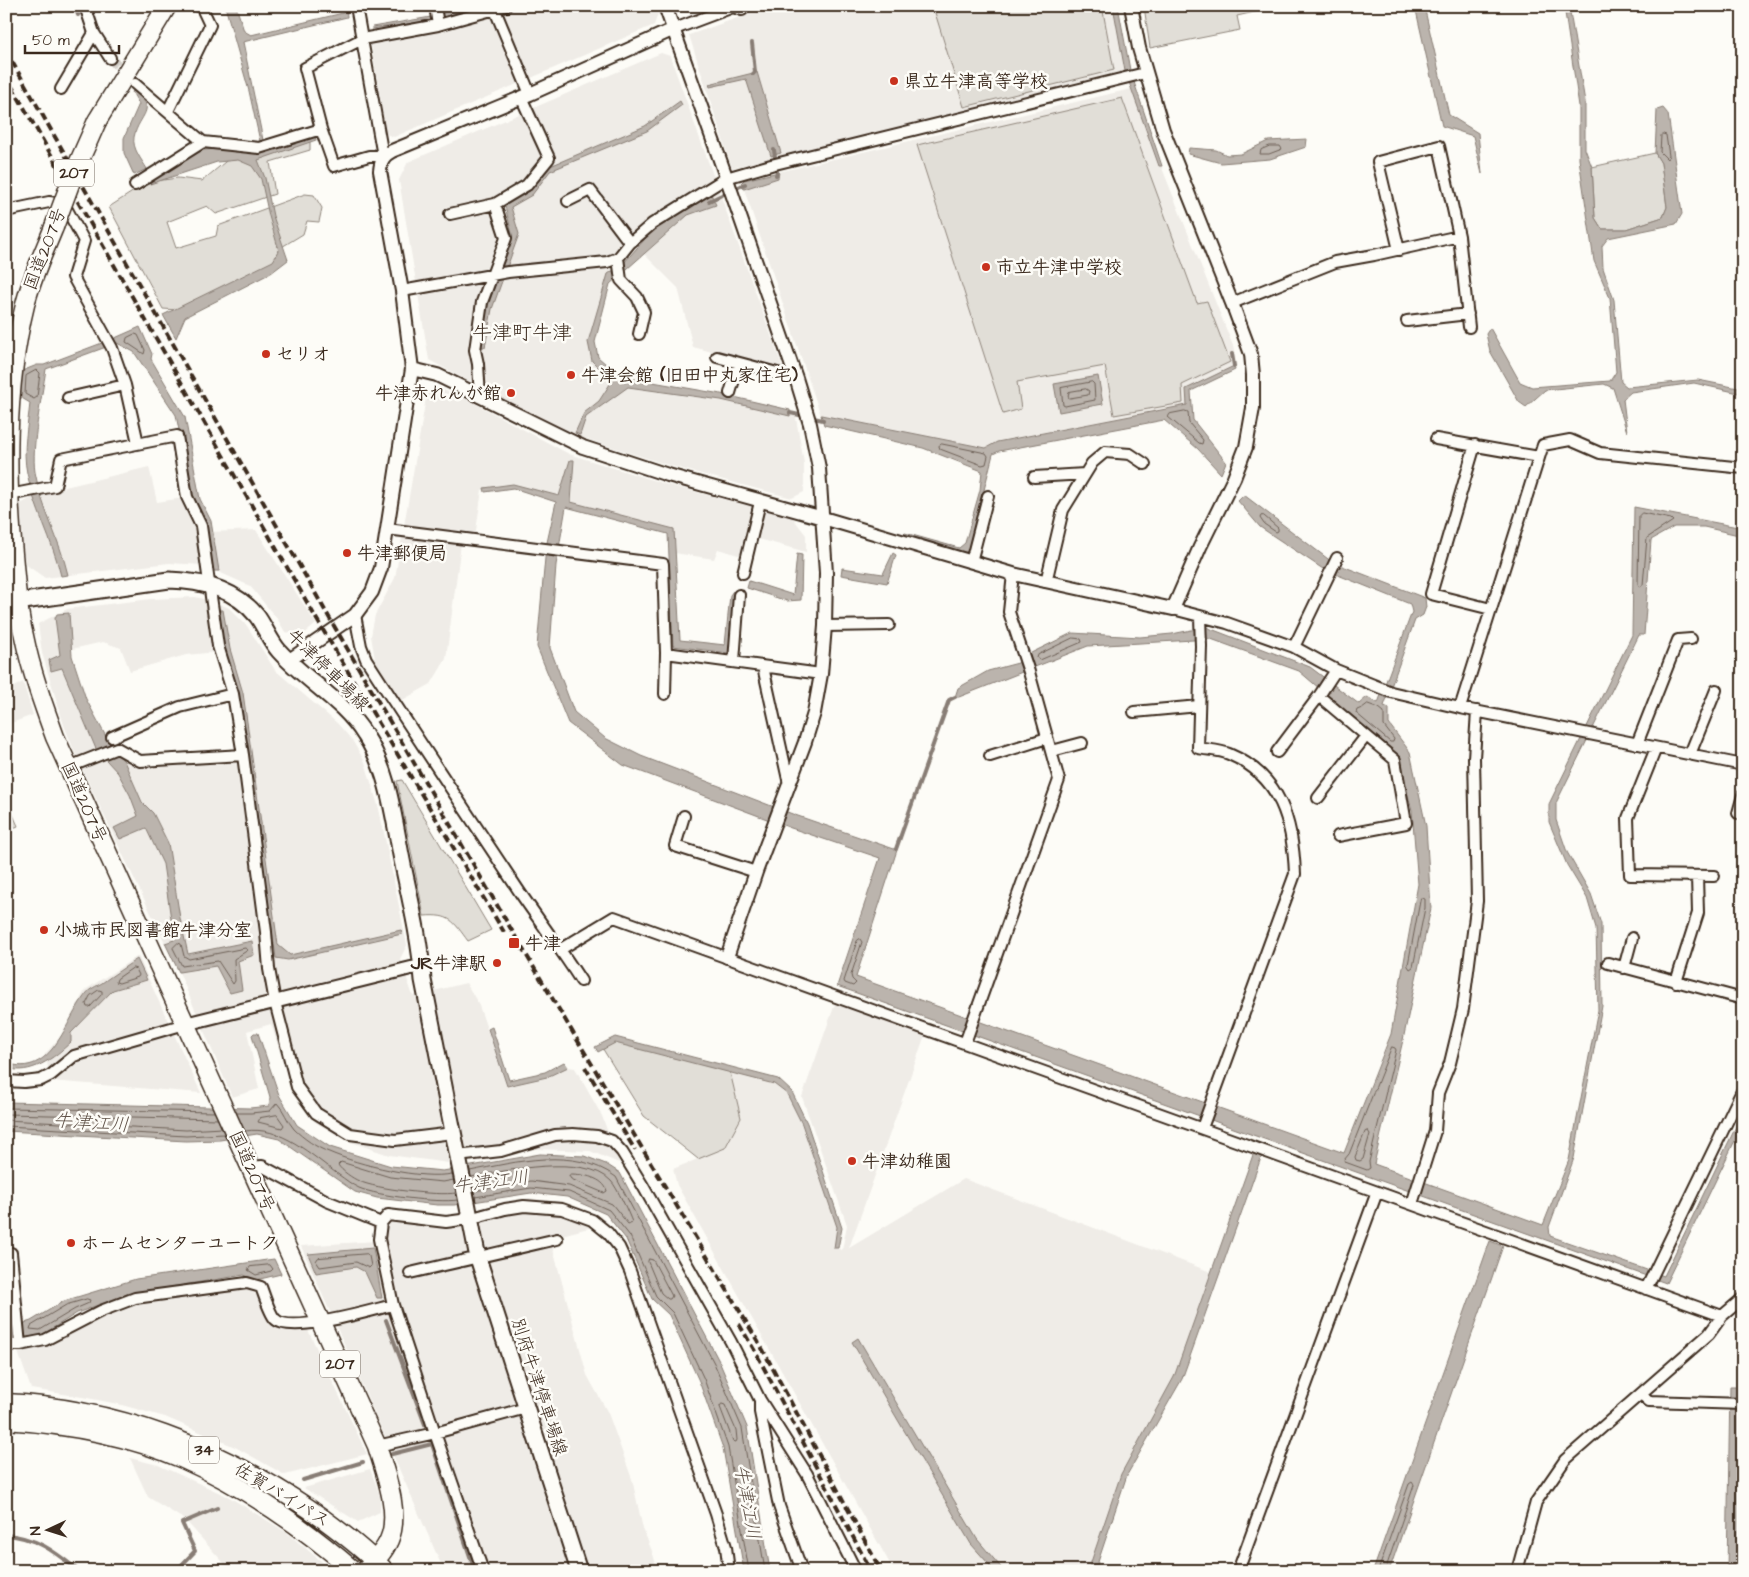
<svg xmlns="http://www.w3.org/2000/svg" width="1749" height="1577" viewBox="0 0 1749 1577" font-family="'Architects Daughter','Klee One',sans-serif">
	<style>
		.built { fill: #efece7; fill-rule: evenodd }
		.green { fill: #e1ded7; stroke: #8e847a }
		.water { fill: #bbb4ad; stroke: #887d74 }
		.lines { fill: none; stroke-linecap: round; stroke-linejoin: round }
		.shore { stroke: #6e6157; stroke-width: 1 }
		.stream { stroke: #887d74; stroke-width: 4 }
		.minor-tunnel { stroke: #d6d2cc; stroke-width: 10; stroke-dasharray: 10 5; stroke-linecap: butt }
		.minor-casing { stroke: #3b2a1e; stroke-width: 14 }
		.tertiary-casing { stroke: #3b2a1e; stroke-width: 16 }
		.secondary-casing { stroke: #3b2a1e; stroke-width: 19 }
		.trunk-casing { stroke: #3b2a1e; stroke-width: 21 }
		.minor { stroke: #fdfcf7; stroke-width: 10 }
		.tertiary { stroke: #fdfcf7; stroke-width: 12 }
		.secondary { stroke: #fdfcf7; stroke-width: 15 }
		.trunk { stroke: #fdfcf7; stroke-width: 18 }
		.rail { stroke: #3b2a1e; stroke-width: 4; stroke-dasharray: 8 4; stroke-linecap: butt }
		.trunk-bridge-casing { stroke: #3b2a1e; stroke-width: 21; stroke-linecap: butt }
		.trunk-bridge { stroke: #fdfcf7; stroke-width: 18 }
		.poi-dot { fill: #c8321e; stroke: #fdfcf7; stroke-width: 2 }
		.labels { text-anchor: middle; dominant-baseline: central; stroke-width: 5; stroke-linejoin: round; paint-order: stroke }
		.shield { fill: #fdfcf7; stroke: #75695f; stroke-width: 1 }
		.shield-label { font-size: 16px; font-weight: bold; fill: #3b2a1e }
		.poi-label { font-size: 18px; font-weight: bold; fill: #3b2a1e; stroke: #fdfcf7; text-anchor: start }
		.street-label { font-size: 18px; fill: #3b2a1e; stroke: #fdfcf7 }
		.water-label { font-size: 19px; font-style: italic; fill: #615349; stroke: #fdfcf7 }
		.quarter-label { font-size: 20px; fill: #3b2a1e; stroke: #fdfcf7 }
	</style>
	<rect width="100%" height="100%" fill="#fdfcf7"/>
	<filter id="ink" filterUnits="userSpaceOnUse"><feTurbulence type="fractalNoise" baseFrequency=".02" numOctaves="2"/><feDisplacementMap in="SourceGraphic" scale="10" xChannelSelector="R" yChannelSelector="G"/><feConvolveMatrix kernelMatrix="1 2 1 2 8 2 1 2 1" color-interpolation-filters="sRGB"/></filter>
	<g filter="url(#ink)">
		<path class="built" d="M519 6H656L658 14 654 25 394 137 386 134 371 44 439 31Z
			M741 6H1116L1128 70 732 168 689 35 740 17 742 10Z
			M661 53 670 56 784 371 693 347 678 288 640 250 609 278 592 343 597 362 619 380 795 413 804 463V492L792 498 671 466 574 435 527 412 429 360 399 180 408 162Z
			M1135 88 1162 168 1233 346 1237 367 1189 389V407L984 451 821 416 744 189V180Z
			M437 388 463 397 569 454 665 484 792 517 806 535V552L751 537 745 557 718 549 714 559 674 553 670 532 513 485 482 490 474 544 461 543 446 659 431 684 399 702 376 665 371 636 375 615 395 578 427 392Z
			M149 467 157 502 196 496 210 532 256 530 316 624 303 635 285 632 278 620 250 586 203 565 169 563 45 578 25 564 17 506 40 493Z
			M195 597 209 600 229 608 247 626 275 670 337 723 352 740 365 762 379 809 407 945 400 959 413 996 466 983 478 1003 507 1086 547 1077 568 1067 575 1068 602 1116 619 1163 590 1151 536 1149 449 1163 389 1155 348 1141 315 1122 293 1092 271 1024 247 1031 259 1089 232 1097 179 972 78 761 64 725 42 653 38 624 67 609 151 599ZM103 642 121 648 130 671 186 655 228 651 242 694 249 751 141 758 104 748 68 650Z
			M23 682 33 715 6 725V691Z
			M138 956 201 1093 51 1081 45 1054 60 1037 85 990Z
			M835 1004 925 1035 849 1248 964 1179 1211 1272 1214 1276 1176 1379 1124 1477 1092 1571H894L677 1185 673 1169 725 1148 741 1118 730 1072 776 1082 789 1093 806 1124 840 1227 836 1248 842 1250 847 1225 802 1097Z
			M529 1198 565 1204 600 1216 608 1223 550 1238 587 1375 608 1413 632 1479 643 1529 652 1551 658 1571H444L301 1246 376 1241 383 1208 448 1216Z
			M247 1289 258 1296 271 1320 284 1329 307 1328 367 1454 285 1475 235 1447 165 1417 118 1404 82 1397 31 1389 18 1352 50 1343 99 1319 142 1303Z
			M130 1458 158 1465 229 1497 286 1532 333 1571H231L185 1520 148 1497Z
			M370 1469 380 1495V1512L358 1522 304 1488Z"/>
		<path class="green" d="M933 6H1102L1114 70 964 107Z
			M1144 6H1272V8L1237 16 1240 30 1150 48Z
			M1122 98 1197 303 1207 301 1230 362 1182 385 1183 403 1114 415 1105 366 1017 382 1021 409 1003 414 917 145Z
			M310 140V150L270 162 275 194 216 214 207 206 167 222 176 248 216 236 218 226 305 194 314 195 322 208 319 222 307 221 303 234 280 248 274 265 177 310 163 309 109 207 148 182 178 178 202 181 231 157Z
			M1655 153 1661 163 1667 207 1663 217 1626 229H1602L1595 218 1592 167Z
			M402 780 491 930 468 941C453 921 451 914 424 916L397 781Z
			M6 799 18 826 6 831Z
			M614 1040 730 1072 741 1118 725 1148 698 1159 644 1116 601 1046Z"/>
		<path class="water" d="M225 6H236L244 31 251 35 343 13 342 6H346L347 17 243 42 263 140 260 141 249 91Z
			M462 6H469C449 21 398 25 372 29V27L431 17Z
			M1113 6H1118L1130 70 1162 166H1159L1125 71Z
			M1415 6H1424L1449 115 1478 133 1482 174 1473 136 1442 126Z
			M1564 6H1569L1585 102V149L1592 167 1595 218 1602 229H1626L1663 217 1667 207 1661 163 1655 153 1657 110 1663 108 1668 114 1682 214 1676 224 1608 238 1602 246 1603 268 1614 300 1621 382 1627 387 1698 380 1743 389V394L1694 383 1631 392 1623 399 1627 432 1613 388 1604 384 1545 390 1526 407 1519 402 1490 351 1486 334 1490 328 1520 382 1532 387 1610 381 1616 372 1610 298 1594 261 1579 159V106Z
			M757 72 781 153 771 156 746 79 710 87 709 84Z
			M134 90C159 110 139 114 134 137 132 149 142 160 147 169L134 175 124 153V138L139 104 132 92Z
			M680 101 682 105 647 131 550 171 532 195 511 207 519 234 492 309 485 347H481L487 309 512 234 505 206 530 191 548 167 645 126Z
			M315 137 316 140 258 160 265 178 273 216 288 260 271 273 185 317 176 338 163 315 273 261 279 251 269 216 261 179 252 166 238 160 217 162 144 186 141 183 203 150 217 149 262 152Z
			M1307 139 1306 147 1270 159 1221 163 1188 154 1189 148 1216 150 1227 155 1241 154 1268 141Z
			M779 172 778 178 744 189 741 183 744 180Z
			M711 194 716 205 688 215 610 284 595 342 598 357 615 372 630 378 721 394 790 410V416L721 400 628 387 586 417 580 435 575 433 584 413 599 401 612 381 592 361 588 342 608 274 623 264 651 232 685 208Z
			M140 327 152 354 151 359 185 417 200 499 211 521 219 571H213L205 523 192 495 176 415 134 352 117 343 46 369C42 397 31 446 35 472 41 507 60 540 68 575L61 576C53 541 34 508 27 473 22 450 28 425 30 403L20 397 22 371 37 365H44L115 338Z
			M1234 366 1235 370 1191 391 1193 420 1226 462 1221 474 1198 449 1164 420 999 451 993 454 969 550 963 554 902 536 905 533 959 548 965 543 980 490 982 471 923 448 824 425 821 415 986 448 997 442 1187 405 1186 389Z
			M1098 376 1103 404 1059 412 1054 384Z
			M570 460H574L571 502 674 529 680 640 725 645 730 595 733 591 737 596 729 653 673 646 668 534 566 507 556 565 550 648 574 712 605 738 641 756 795 815 897 850 856 977 1344 1153 1391 1034 1418 884 1412 810 1397 755 1299 671 1211 639 1088 646 959 697H955L958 688 988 671 1018 663 1029 654 1072 633 1140 637 1172 634 1206 627 1310 667 1359 704 1367 697 1378 703 1412 612 1410 604 1323 569 1260 527 1238 501 1244 495 1332 562 1425 598 1426 607 1423 615 1415 620 1384 706 1389 708V724L1410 752 1426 826 1431 908 1403 1040 1374 1164 1543 1225 1569 1160 1598 1010 1596 928 1587 898 1567 865 1549 822V804L1632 635 1634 507 1743 528V536L1704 527H1674L1651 540 1644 635H1639L1556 803V820L1567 852 1591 894 1601 924 1602 1006 1574 1158 1549 1227 1550 1236 1664 1276 1743 1112V1124L1666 1283 837 986 880 858 791 828 623 765 568 723 537 647 546 547 556 502 513 488 485 492 484 488 513 484 559 496Z
			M893 553 896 555 887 583 841 575 842 568 883 574Z
			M797 554 802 555 801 600 787 601 747 588 749 581 793 595Z
			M218 610H223L230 649 243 693 278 945 290 955 401 930 402 934 288 960 276 958 239 695 225 650Z
			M69 613 72 656 86 699 112 748 124 761 142 802 153 813 168 843 180 918 188 954 252 941 254 955 238 961 242 990 230 993 216 966 179 972 165 943 174 940 163 864 146 828 120 839 114 828 138 816 130 795 118 773 96 749 62 668 51 671 49 660 60 655 55 618 57 614Z
			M137 959 147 980 113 990 71 1033V1042C54 1058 31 1076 6 1068V1063C53 1079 65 1020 86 994 89 989 97 986 102 983 113 975 125 967 137 959Z
			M492 1027 509 1080 545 1072 564 1062 568 1067 547 1077 507 1086 488 1029Z
			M254 1033H258L279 1095 297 1125 330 1147 391 1166 443 1171 540 1154 584 1156 606 1164 620 1173 719 1361 747 1427 770 1571H744L723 1448 699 1381 669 1315 652 1299 626 1239 606 1214 567 1197 531 1193 454 1205H437L377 1198 355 1192 279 1139 257 1134 220 1140 186 1141 6 1131V1102L250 1108 269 1106 270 1097 252 1035Z
			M615 1037 778 1079 792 1092 807 1123 842 1228 838 1248H834L837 1227 802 1124 787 1094 774 1084 615 1043 598 1052 595 1047Z
			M1254 1152 1262 1155 1182 1379 1127 1475 1095 1571H1088L1121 1474 1174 1377Z
			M1490 1241 1503 1246 1389 1571H1373Z
			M373 1248 382 1298H377L365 1272 356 1267 316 1273 308 1254Z
			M274 1259 281 1274 256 1280 244 1275 127 1294 77 1313 42 1335 6 1340V1329L31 1321 64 1301 136 1279Z
			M858 1338 977 1539 1004 1571H995L971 1544 852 1342Z
			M1730 1386H1743V1397H1741L1738 1571H1727Z"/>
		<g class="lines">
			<path class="shore" d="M1663 134 1666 135 1669 156 1667 159 1660 152 1661 136Z
				M1270 146H1280L1282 149 1269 154H1260L1261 150Z
				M135 334 138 335 145 350 144 354 126 342 127 338Z
				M37 370 40 373 37 397 34 399 25 394 26 376Z
				M1092 382 1094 384 1095 400 1065 406 1063 405 1061 388Z
				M1086 389 1089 391 1088 395 1070 398 1068 397 1069 392Z
				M1185 411 1188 412 1189 423 1203 440 1202 444 1199 443 1168 417 1170 414Z
				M942 444 986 453 988 456 986 464 982 465 940 449 939 446Z
				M1642 513 1671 519 1673 521 1647 538 1643 585 1640 587 1638 584 1639 516Z
				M1264 516 1278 528V531L1276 532 1264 524 1260 518 1261 516Z
				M1073 638 1081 639 1082 642 1040 660 1037 658 1038 655Z
				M1368 704 1379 708 1384 712V726L1394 739 1393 742H1390L1356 713 1357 710 1362 708Z
				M1421 898 1425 899V908L1413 967 1410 969 1408 966Z
				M860 939 862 942 851 975 852 979 856 983 853 986 845 983 844 981 857 941Z
				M178 943 181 944 184 956 189 959 245 948 248 950 234 959 235 981 233 984 218 961 182 966 173 948Z
				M133 968 136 969 139 975 138 977 119 983 116 982 117 979Z
				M99 990 102 991V994L90 1007H87L86 1004 90 996Z
				M1392 1047 1395 1048 1396 1050 1369 1162 1370 1168 1367 1170 1345 1162 1344 1160 1349 1154Z
				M6 1108 215 1112
				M237 1113H251L270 1111 277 1103C284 1110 287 1121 294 1129 303 1138 317 1148 329 1152 359 1165 421 1180 452 1174
				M6 1114 217 1119
				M277 1115 284 1125 282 1128 258 1122 260 1118Z
				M6 1120 186 1130 222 1128
				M6 1126 186 1136 224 1134
				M245 1131C281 1125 311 1155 339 1175 345 1179 352 1185 359 1188 378 1196 437 1203 458 1200
				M1368 1131 1370 1134 1363 1159 1360 1161 1356 1160 1355 1157 1365 1132Z
				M470 1171C516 1162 574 1146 616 1177L714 1363 742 1428 765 1571
				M571 1174C583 1174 604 1178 607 1191L604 1193 571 1179 569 1176Z
				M471 1177C504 1171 585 1153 611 1181 617 1187 629 1214 632 1222L628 1224 612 1204 569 1186 531 1181 474 1191
				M454 1180 443 1182 390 1177 341 1162 338 1165C342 1171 352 1178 359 1181 375 1189 438 1196 456 1193
				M475 1197 531 1188 569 1192 609 1210 630 1236 656 1296 673 1313 704 1379 728 1447 749 1571
				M367 1254 369 1256 371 1266 369 1268 356 1262 320 1267 316 1261 318 1258Z
				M649 1259 653 1260 672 1296 670 1299H668L661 1293 648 1262Z
				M270 1265 273 1269 271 1271 256 1275 248 1270 250 1267Z
				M87 1299 90 1300 89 1303 75 1309 40 1330 30 1329 31 1326 66 1305Z
				M722 1404 725 1405 736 1430 737 1440 736 1442 733 1441 720 1407Z
				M1378 1571 1409 1484 1412 1482 1414 1485 1385 1571"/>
			<path class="stream" d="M75 6 78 15
				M752 43 755 72 753 74
				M774 150 777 172 776 175
				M709 201 745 184
				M1232 354 1234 366
				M790 413 823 420
				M896 849 949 700 955 697
				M386 1320 426 1427
				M392 1454 432 1444 475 1571
				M303 1480 363 1462
				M6 1535C37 1537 56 1553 79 1571
				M176 1571 195 1551 182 1523 217 1508"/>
			<path class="minor-tunnel" d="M110 58 128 77"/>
			<g class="minor-casing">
				<path id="minor" d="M85 6 94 33 110 58
					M435 6 438 25
					M495 10 530 94
					M672 30 733 7 742 10
					M135 84 203 142 259 148 321 129 334 166 369 156H383L356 6
					M61 89 94 33
					M168 111 210 25 201 6
					M321 129 305 68 362 39 438 25 506 6
					M135 185 203 142
					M568 201 590 190 630 243
					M6 211 49 202 64 204 84 241 73 277 112 348 125 385 138 443
					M450 214 495 204 527 185 549 158 521 97
					M1399 250 1378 162 1439 146 1459 236 1469 327
					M618 258 621 280 637 297 644 312 639 334
					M402 291 508 272 607 262 618 258 630 243 652 224 726 178 771 165 1145 73
					M1232 303 1335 262 1374 255 1459 236
					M1407 321 1468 314
					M717 357 796 378
					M730 393 739 363
					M480 397 478 364 475 350 482 302 506 238 495 204
					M68 398 125 385
					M1436 439 1539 457
					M1475 445 1431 594 1491 609
					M1034 477 1085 474
					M9 495 55 486 61 459 177 436 187 497 201 526 218 646 233 694 243 755 266 932 269 969 275 1002 297 1087 316 1113 350 1134 395 1140 453 1133
					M387 529 663 564 666 653 821 674
					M971 562 988 496
					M743 573 760 502
					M1046 582 1063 510 1092 463 1105 452 1130 454 1145 464
					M1173 609 1227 623 1294 647 1336 670 1391 692 1460 708 1743 765
					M355 615 361 646 366 659C417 738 469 816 521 894 541 923 562 951 581 981
					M1200 617 1201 646 1198 748C1208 750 1220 750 1229 754 1281 776 1293 822 1295 874L1202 1128
					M825 626 889 625
					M1294 647 1337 558
					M734 661 739 595
					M763 667 789 784
					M665 694 666 653
					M1319 696 1395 760 1406 823 1338 836
					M1460 708 1543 445 1570 440 1600 453 1743 468
					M1134 712 1199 706
					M112 737 180 707 233 694
					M1637 744 1678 640 1691 639
					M1656 748 1628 818 1630 875 1714 876
					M1052 751 1082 743
					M1277 752 1319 696 1336 670
					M1690 754 1716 690
					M990 756 1047 738
					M69 767 117 748 140 761 243 755
					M1318 798 1366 736
					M1738 813 1743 795
					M684 816 675 846 756 872
					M561 949 614 917 1722 1316
					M1608 963 1743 999
					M1624 968 1632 938
					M1676 982 1698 913 1697 876
					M965 1043 1059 780 1029 672 1009 612 1013 574
					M6 1081 24 1082 41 1080 51 1075 74 1056 185 1024
					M457 1156 501 1151 555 1135 573 1134 597 1136 612 1141 622 1152 643 1186 731 1342 760 1400 807 1474 856 1571
					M250 1167 262 1166 327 1201 381 1223
					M1412 1204 1435 1131 1438 1093 1450 1063 1463 1009 1477 901 1474 758 1477 711
					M11 1253 20 1345
					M410 1273 557 1239
					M1646 1289 1743 1089
					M6 1345H20L45 1340 101 1311 135 1298 247 1283 261 1287C264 1295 270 1314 275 1319 290 1335 372 1310 393 1305
					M1641 1394 1649 1401 1743 1404
					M760 1401V1412L779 1506 802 1571
					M377 1446 435 1433 526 1408
					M483 1571 435 1433 393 1305 379 1239 381 1223 388 1215 446 1222 469 1219 505 1209 524 1206 562 1209 592 1220 608 1233 619 1247 630 1271 716 1514 726 1547 729 1571
					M1238 1571 1377 1192
					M1517 1571 1536 1502 1565 1460 1709 1334 1722 1316 1743 1298"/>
			</g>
			<g class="tertiary-casing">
				<path id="tertiary" d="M665 6 729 185 796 378 810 424 819 468 826 573 825 626 821 674 814 713 805 742 756 872 727 957
					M412 369 437 375 583 447 668 475 823 518 1013 574 1173 609 1200 547 1234 478 1246 447 1253 408V375L1251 354 1232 303 1163 130 1139 48 1131 6
					M288 661 355 615 372 592 381 568 412 369 402 291 380 171C381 160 383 156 392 151L530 94 672 30
					M185 1024 411 968 422 967"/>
			</g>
			<g class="secondary-casing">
				<path id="secondary" d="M17 602 169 580C203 581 235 589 257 616 265 627 270 641 279 651 306 681 344 701 365 735 390 773 394 822 403 865 411 903 420 941 423 980L478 1258 579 1571"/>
			</g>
			<g class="trunk-casing">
				<path id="trunk" d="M97 121 167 6
					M54 227C44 252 31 279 25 305 4 390 6 479 14 565 16 589 18 613 24 636 31 671 43 704 55 737L377 1446C385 1473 401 1513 389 1540 384 1552 374 1562 365 1571
					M6 1403C114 1408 219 1448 308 1508 335 1527 362 1547 385 1571
					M6 1420C66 1424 128 1435 183 1459 246 1487 302 1526 354 1571"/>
			</g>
			<use href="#minor" class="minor"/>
			<use href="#tertiary" class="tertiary"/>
			<use href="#secondary" class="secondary"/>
			<use href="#trunk" class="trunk"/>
			<path class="rail" d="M6 51 330 619 518 941 763 1350 881 1571
				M6 76 320 625 504 932
				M585 1067 635 1150
				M739 1324 756 1353 871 1571"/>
			<g class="trunk-bridge-casing">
				<path id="trunk-bridge" d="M54 227 74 173 97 121"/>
			</g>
			<use href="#trunk-bridge" class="trunk-bridge"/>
		</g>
	</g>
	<g class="poi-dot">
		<circle cx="894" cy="81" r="5"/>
		<circle cx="986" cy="267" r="5"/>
		<circle cx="266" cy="354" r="5"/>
		<circle cx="571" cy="375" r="5"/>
		<circle cx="511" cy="393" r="5"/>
		<circle cx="347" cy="553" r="5"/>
		<circle cx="44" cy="930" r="5"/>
		<rect x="508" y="937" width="12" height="12" rx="2.5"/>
		<circle cx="497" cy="963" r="5"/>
		<circle cx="852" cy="1161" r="5"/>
		<circle cx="71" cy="1243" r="5"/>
	</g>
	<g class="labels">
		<g class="shield">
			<rect x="54" y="159.5" width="40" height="27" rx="4"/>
			<rect x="320" y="1350.5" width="40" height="27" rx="4"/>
			<rect x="189" y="1436.5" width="30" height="27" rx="4"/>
		</g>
		<g class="shield-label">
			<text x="74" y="173">207</text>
			<text x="340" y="1364">207</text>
			<text x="204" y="1450">34</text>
		</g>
		<g class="poi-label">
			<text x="904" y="81">県立牛津高等学校</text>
			<text x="996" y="267">市立牛津中学校</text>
			<text x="276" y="354">セリオ</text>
			<text x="581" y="375">牛津会館 (旧田中丸家住宅)</text>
			<text x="501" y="393" text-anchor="end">牛津赤れんが館</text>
			<text x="357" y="553">牛津郵便局</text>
			<text x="54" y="930">小城市民図書館牛津分室</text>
			<text x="525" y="943">牛津</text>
			<text x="487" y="963" text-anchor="end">JR牛津駅</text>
			<text x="862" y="1161">牛津幼稚園</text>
			<text x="81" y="1243">ホ－ムセンターユートク</text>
		</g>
		<g class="street-label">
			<text transform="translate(45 249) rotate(-69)">国道207号</text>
			<text transform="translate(328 670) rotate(45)">牛津停車場線</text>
			<text transform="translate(84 802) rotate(66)">国道207号</text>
			<text transform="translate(252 1171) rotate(66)">国道207号</text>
			<text transform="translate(539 1387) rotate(72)">別府牛津停車場線</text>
			<text transform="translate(282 1495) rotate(31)">佐賀バイパス</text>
		</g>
		<g class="water-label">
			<text transform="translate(91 1123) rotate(4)">牛津江川</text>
			<text transform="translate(491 1182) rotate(-7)">牛津江川</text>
			<text transform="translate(747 1502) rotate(80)">牛津江川</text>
		</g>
		<g class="quarter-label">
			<text x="522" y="333">牛津町牛津</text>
		</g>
	</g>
	<rect width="1749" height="1577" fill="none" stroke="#fdfcf7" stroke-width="25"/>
	<rect x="12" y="12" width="1724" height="1552" fill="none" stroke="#3b2a1e" stroke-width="2" filter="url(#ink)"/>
	<g transform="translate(48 1530) rotate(266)" stroke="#fdfcf7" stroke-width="4" paint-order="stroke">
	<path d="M0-4L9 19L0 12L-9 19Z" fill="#3b2a1e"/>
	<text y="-8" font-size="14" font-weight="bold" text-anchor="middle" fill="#3b2a1e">N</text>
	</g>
	<path d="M25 45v8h94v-8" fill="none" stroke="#3b2a1e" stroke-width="2.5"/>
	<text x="32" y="45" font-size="15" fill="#3b2a1e" stroke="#fdfcf7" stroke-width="4" paint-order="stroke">50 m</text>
</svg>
